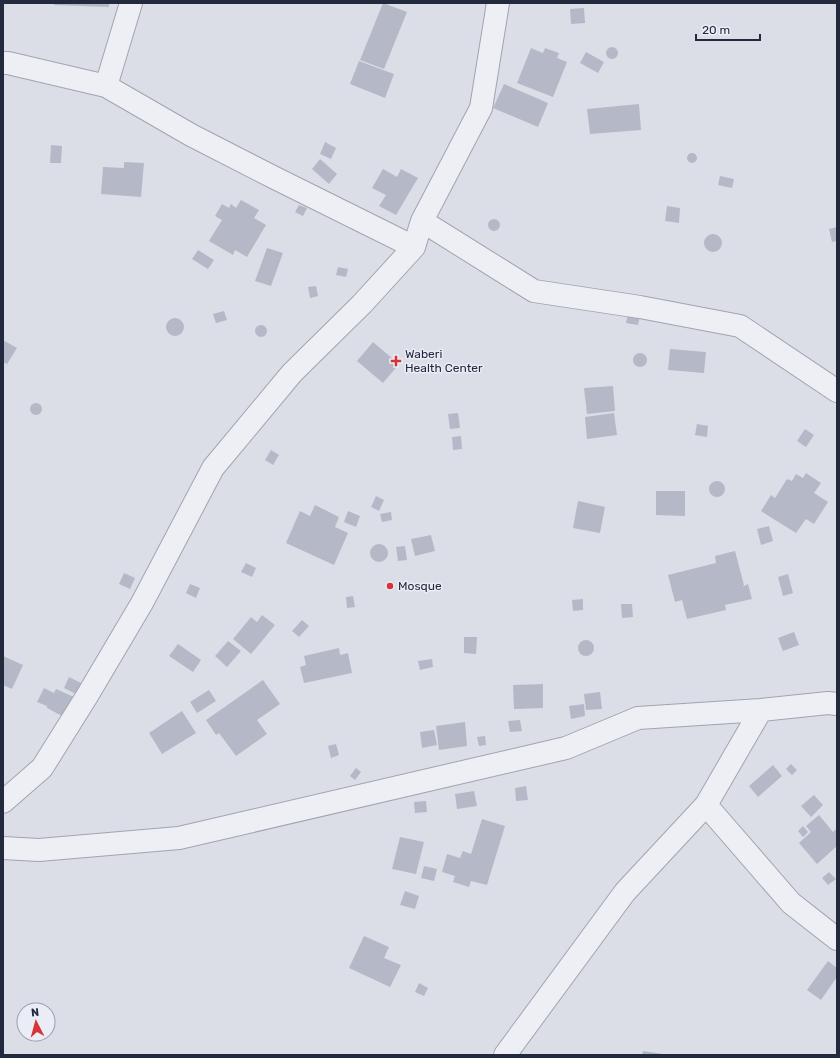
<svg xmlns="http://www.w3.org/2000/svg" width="840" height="1058" viewBox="0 0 840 1058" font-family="Rubik,sans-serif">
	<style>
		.building { fill: #b5b9c7 }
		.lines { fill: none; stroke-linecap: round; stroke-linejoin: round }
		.minor-casing { stroke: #a0a4b1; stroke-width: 24 }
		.minor { stroke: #eeeff5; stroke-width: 22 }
		.poi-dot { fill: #d83437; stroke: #eaedf5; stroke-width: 1.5 }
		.labels { text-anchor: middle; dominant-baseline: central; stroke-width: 3; stroke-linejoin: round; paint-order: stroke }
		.poi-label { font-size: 12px; fill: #242a3e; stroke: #eaedf5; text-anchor: start }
	</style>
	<rect width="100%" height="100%" fill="#dbdee7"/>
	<path class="building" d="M54 3H109V7L54 5Z
		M383 3 407 12 384 69 360 60Z
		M584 8 585 23 571 24 570 9Z
		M606 53a6 6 0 1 1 12 0a6 6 0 1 1-12 0Z
		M531 48 543 53 545 48 559 53 557 58 567 62 553 97 517 83Z
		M586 52 604 62 598 73 580 63Z
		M359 61 394 74 385 98 350 84Z
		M504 84 548 103 538 127 493 108Z
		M639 104 641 130 590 134 587 109Z
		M325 142 336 148 331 159 320 154Z
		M51 145 62 146 61 163H50Z
		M687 158a5 5 0 1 1 10 0a5 5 0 1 1-10 0Z
		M320 159 337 174 329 184 312 169Z
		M124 162 144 163 141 197 101 194 103 167 124 168Z
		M383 169 397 177 401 169 418 178 396 215 379 206 386 195 372 188Z
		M720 176 734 179 732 188 718 185Z
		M241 200 259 210 254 218 266 225 247 257 235 250 233 255 209 241 222 220 215 216 222 204 229 208 231 204 236 208Z
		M299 205 307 208 303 216 295 212Z
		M667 206 680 208 679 223 665 221Z
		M488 225a6 6 0 1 1 12 0a6 6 0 1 1-12 0Z
		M837 227V241L832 242 829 229Z
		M704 243a9 9 0 1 1 18 0a9 9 0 1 1-18 0Z
		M267 248 283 253 271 286 255 281Z
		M198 250 214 260 208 269 192 259Z
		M338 267 348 269 346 277 336 275Z
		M316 286 318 296 310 298 308 287Z
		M224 311 227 320 216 323 213 314Z
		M628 314 640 316 638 325 626 323Z
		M166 327a9 9 0 1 1 18 0a9 9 0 1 1-18 0Z
		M255 331a6 6 0 1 1 12 0a6 6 0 1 1-12 0Z
		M3 340 17 348 7 364 3 362Z
		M373 342 399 364 383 383 357 361Z
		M670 349 706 352 704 373 668 370Z
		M633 360a7 7 0 1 1 14 0a7 7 0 1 1-14 0Z
		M613 386 615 411 587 414 584 388Z
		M30 409a6 6 0 1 1 12 0a6 6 0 1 1-12 0Z
		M458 413 460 428 450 429 448 414Z
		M614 413 617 435 587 439 585 417Z
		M697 424 708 426 707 437 695 435Z
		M805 429 814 435 806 447 797 441Z
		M461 436 462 449 453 450 452 437Z
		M271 450 279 455 273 465 265 460Z
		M806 473 821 483 814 493 828 502 814 524 806 519 796 533 761 511 771 495 775 498 787 479 792 481 796 474 803 478Z
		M709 489a8 8 0 1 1 16 0a8 8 0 1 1-16 0Z
		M656 491H685V516L656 515Z
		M376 496 384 500 379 511 371 507Z
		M578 501 605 507 600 533 573 528Z
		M315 505 339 517 335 527 348 533 334 565 286 543 300 511 310 516Z
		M348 511 360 516 356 527 344 522Z
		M391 512 392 520 382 522 380 514Z
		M769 526 773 541 761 545 757 529Z
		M431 535 435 551 415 556 411 539Z
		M370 553a9 9 0 1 1 18 0a9 9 0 1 1-18 0Z
		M405 546 407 560 398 561 396 547Z
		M735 551 744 585 742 587 748 584 752 599 725 605 726 610 687 619 682 600 675 602 668 575 716 563 715 556Z
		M246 563 256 568 252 577 241 572Z
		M124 573 135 578 130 589 119 584Z
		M788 574 793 593 783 596 778 577Z
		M190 584 200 588 196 598 186 593Z
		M353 596 355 607 347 608 346 597Z
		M583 599V610L573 611 572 600Z
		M621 604H632L633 617 622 618Z
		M262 615 275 625 251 654 233 639 251 617 257 622Z
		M302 620 309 626 299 637 292 631Z
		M794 632 799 645 783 651 778 638Z
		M464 637H477L476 654 464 653Z
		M578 648a8 8 0 1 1 16 0a8 8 0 1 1-16 0Z
		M228 641 241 651 227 667 215 656Z
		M178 644 201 660 193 672 169 656Z
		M339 648 340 655 348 653 352 673 304 683 300 667 306 665 304 656Z
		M3 656 23 665 12 689 3 685Z
		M432 659 433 667 420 670 418 661Z
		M69 677 87 686 82 697 64 688Z
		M263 680 280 704 257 720 267 734 236 756 219 733 216 735 206 720Z
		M543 684V708L514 709 513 685Z
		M44 688 54 693 56 689 74 697 64 717 47 708V706L37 702Z
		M209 690 216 701 197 713 190 702Z
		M600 692 602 709 586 710 584 694Z
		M584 704 585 716 571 719 569 706Z
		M182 711 196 733 162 754 149 733Z
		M520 720 522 731 510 732 508 721Z
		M465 722 467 746 439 750 436 726Z
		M434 730 437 745 422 748 420 732Z
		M485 736 486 745 479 746 477 737Z
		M336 744 339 755 331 758 328 746Z
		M791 764 797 770 792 775 786 769Z
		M773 765 782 776 758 797 749 786Z
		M356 768 361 772 355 780 350 776Z
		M526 786 528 800 516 801 515 788Z
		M474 791 477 806 457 809 455 794Z
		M814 795 823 805 811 817 801 806Z
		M426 801 427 812 415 813 414 802Z
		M819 815 833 832 837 828V846L817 864 799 843 811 832 806 826Z
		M482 819 505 826 487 885 471 881 469 887 453 882 455 876 442 872 447 854 460 858 463 851 471 854Z
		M803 826 808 832 803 837 798 831Z
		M400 837 424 842 416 874 392 869Z
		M424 866 437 869 434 881 421 878Z
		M829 872 836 879 828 885 822 878Z
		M405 891 419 896 415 909 400 905Z
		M364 936 389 947 384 958 401 965 390 987 349 968Z
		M828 961 837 968V977L821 1000 807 990Z
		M419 983 428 988 424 996 415 992Z
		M643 1051 663 1054V1055H642Z"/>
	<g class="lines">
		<g class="minor-casing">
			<path id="minor" d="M3 63H8L106 86 131 3
				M106 86 191 135 273 177 414 247
				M422 221 534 291 640 307 740 326 837 391
				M3 802 42 768 87 696 142 603 213 468 292 373 362 304 414 247 422 221 481 108 498 3
				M706 805 791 903 837 939
				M3 848 39 850 179 838 566 748 638 718 761 710 828 703 837 704
				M505 1055 625 892 706 805 761 710"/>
		</g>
		<use href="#minor" class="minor"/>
	</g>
	<g class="poi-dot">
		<path d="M394 355h4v4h4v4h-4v4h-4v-4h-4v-4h4z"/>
		<circle cx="390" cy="586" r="4"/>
	</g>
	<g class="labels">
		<g class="poi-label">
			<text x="405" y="354">Waberi<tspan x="405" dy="14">Health Center</tspan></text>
			<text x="398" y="586">Mosque</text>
		</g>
	</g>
	<rect width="840" height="1058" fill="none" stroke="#242a3e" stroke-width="8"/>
	<g transform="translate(36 1022) rotate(354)"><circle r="19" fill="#eaedf5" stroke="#9b9fac"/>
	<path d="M0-3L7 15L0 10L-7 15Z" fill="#d83437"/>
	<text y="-6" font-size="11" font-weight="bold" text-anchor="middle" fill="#242a3e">N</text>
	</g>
	<path d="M696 34v6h64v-6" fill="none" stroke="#242a3e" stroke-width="2"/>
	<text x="702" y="34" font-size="12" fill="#242a3e" stroke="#eaedf5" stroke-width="3" paint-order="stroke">20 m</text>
</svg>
